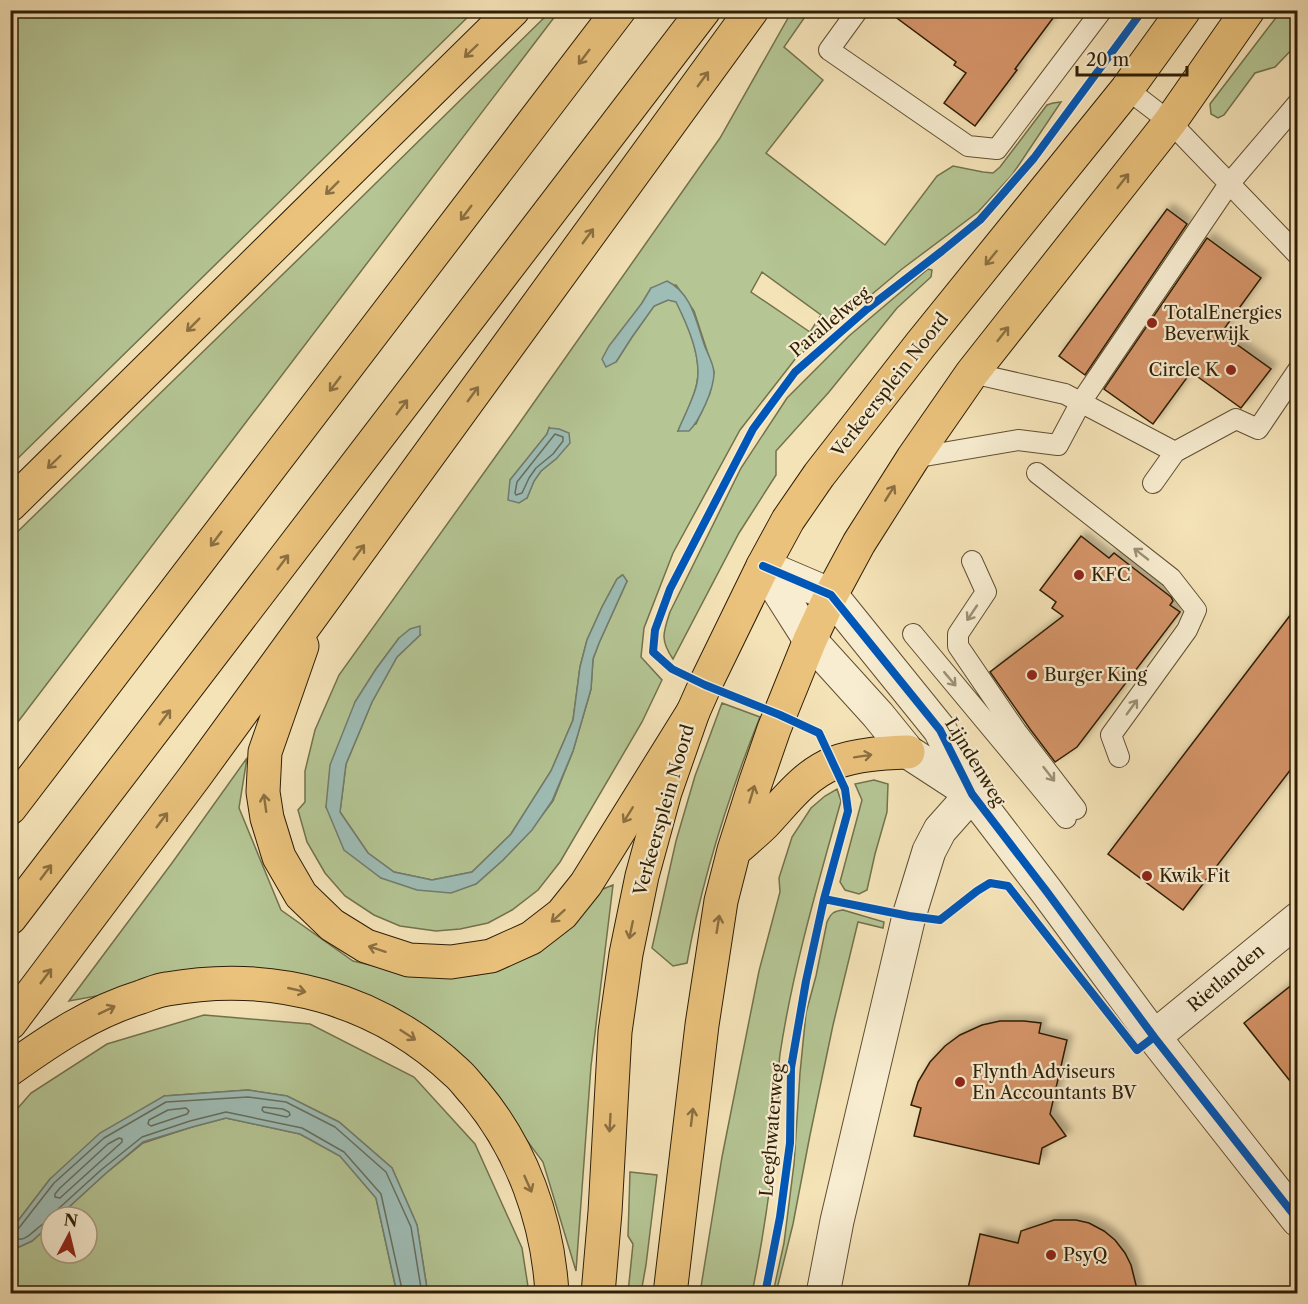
<svg xmlns="http://www.w3.org/2000/svg" width="1308" height="1304" viewBox="0 0 1308 1304" font-family="'Libre Caslon Text',serif">
	<style>
		.green { fill: #b5c594; stroke: #72724d; stroke-width: 1.5; fill-rule: evenodd }
		.water { fill: #9ebdb6; stroke: #717d70; stroke-width: 1.5 }
		.lines { fill: none; stroke-linecap: round; stroke-linejoin: round }
		.shore { stroke: #666e5e; stroke-width: 1.5 }
		.building { fill: #d49468; stroke: #2e1e06; stroke-width: 1.5; filter: url(#shadow) }
		.service-casing { stroke: #604f32; stroke-width: 22 }
		.minor-casing { stroke: #604f32; stroke-width: 35 }
		.tertiary-casing { stroke: #604f32; stroke-width: 35 }
		.primary-casing { stroke: #2e1e06; stroke-width: 35 }
		.motorway-casing { stroke: #2e1e06; stroke-width: 35 }
		.service { stroke: #f8edd1; stroke-width: 20 }
		.minor { stroke: #f8edd1; stroke-width: 33 }
		.tertiary { stroke: #f8edd1; stroke-width: 33 }
		.primary { stroke: #eac27c; stroke-width: 33 }
		.motorway { stroke: #eac27c; stroke-width: 33 }
		.cycleway-casing { stroke: #f8edd1; stroke-width: 11 }
		.cycleway { stroke: #0057b8; stroke-width: 8 }
		.oneway { stroke: #8c7041 }
		.oneway2 { stroke: #9d9076 }
		.poi-dot { fill: #8f2418; stroke: #f8edd1; stroke-width: 2 }
		.labels { text-anchor: middle; dominant-baseline: central; stroke-width: 4.5; stroke-linejoin: round; paint-order: stroke }
		.poi-label { font-size: 18px; fill: #2e1e06; stroke: #f8edd1; text-anchor: start }
		.street-label { font-size: 18px; fill: #2e1e06; stroke: #f8edd1 }
	</style>
	<defs>
		<filter id="shadow"><feDropShadow dx="5.5" dy="-5.5" stdDeviation="3" flood-color="#0004"/></filter>
	</defs>
	<rect width="100%" height="100%" fill="#f5e3b8"/>
	<filter id="stains"><feTurbulence type="fractalNoise" baseFrequency=".00333" numOctaves="4"/><feColorMatrix values="0 0 0 0 .2 0 0 0 0 .09 0 0 0 0 .02 0 0 0 .5 -.17"/></filter>
	<radialGradient id="worn" r=".72"><stop offset=".6" stop-color="#630" stop-opacity="0"/><stop offset="1" stop-color="#630" stop-opacity=".3"/></radialGradient>
	<path class="green" d="M11 10H474V11L11 465Z
		M552 10 559 11 11 731V538L316 242Z
		M792 11H809L784 47 823 80 766 153 885 245 937 176 953 166 983 172 993 173 1000 167 1047 105 1053 103 1061 102 1012 175 978 212 902 269 796 358 740 430 673 553 644 628 641 657 662 680 642 722 560 862 538 890 512 910 488 923 460 929 436 931 400 926 374 915 345 896 325 873 307 842 298 810 305 802V771L315 730 339 675 516 428 720 138ZM762 272 821 315 810 332 751 292ZM676 285 694 311 714 372 710 393 696 424 678 431C684 418 695 395 697 382 702 356 687 324 676 301L668 300 654 306 632 337 616 362 642 303 651 288ZM549 428 557 458 541 471 534 481 527 498 510 480 547 434ZM622 575 627 581 599 643 593 659 591 689 573 751 553 801 531 830 503 860 476 884 381 878 326 807 355 702 376 669 399 638 420 635 397 657 372 702 346 764 340 812 368 853 394 872 432 880 472 872 511 834 551 771 573 720 580 667 587 640 602 607 617 579Z
		M1281 11H1297V44L1275 67 1255 73 1224 115 1218 118 1211 114 1210 104Z
		M928 269 932 270 931 277 897 308 829 392 776 451V475L739 533 673 659C660 640 663 633 670 612L741 468 787 398 849 336Z
		M722 703 760 717C728 797 702 878 687 963L673 966 652 948 676 841 695 776Z
		M247 758 239 808 281 910 353 961 413 975 448 978 477 975 509 966 541 950 598 891 613 885 591 1066 576 1271 543 1162 488 1088 388 1013 163 984 69 1001 172 863Z
		M874 780 888 784 887 812 875 854 867 890 859 894 845 890 840 882 862 800 855 784Z
		M837 789 841 801C818 884 793 968 780 1054 777 1075 780 1096 778 1117 772 1177 764 1235 752 1293H700L722 1157 759 971 780 892 779 878 792 837 811 808 825 796Z
		M843 910 884 922 883 928 858 922 833 1025 810 1135 793 1224 776 1293H773L784 1243 794 1164 800 1073 806 1013 816 976 827 922C831 913 834 911 843 910Z
		M204 1015 310 1024 414 1077 475 1144 522 1248 529 1293H426L427 1288 417 1225 392 1168 339 1122 287 1096 248 1090 164 1096 50 1179 11 1230V1116L31 1093 107 1044Z
		M226 1118 300 1134 340 1156 376 1198 397 1294 11 1293 10 1240 19 1247 32 1241 51 1224V1253H87V1217H58L105 1174 143 1143 192 1127Z
		M630 1172 657 1175 646 1265 641 1293H628L633 1244 628 1236Z"/>
	<path class="water" d="M667 281C692 293 696 322 705 347 708 354 714 365 714 373 714 389 700 420 689 431H678C683 418 695 396 697 383 702 357 687 324 676 302L668 300 654 306 632 337 616 362 606 367 602 359 609 346 642 303 651 288Z
		M549 428 559 429 569 433 570 443 557 458 541 471 534 481 527 498 519 503 508 500 510 480 547 434Z
		M623 575 627 581 599 643 593 659 591 689 573 751 552 801 532 830 503 860 476 884 451 893 417 890 381 878 344 850 326 807 330 765 355 702 376 669 399 638 410 629 420 626V635L397 657 372 702 346 764 340 812 368 853 394 872 432 880 472 872 511 834 551 771 573 720 580 667 587 640 602 607 617 579Z
		M248 1090 287 1096 339 1122 392 1168 417 1225 427 1289 426 1293H397L376 1198 340 1156 300 1134 226 1118 192 1127 143 1142 105 1174 58 1217H51V1224L32 1241 19 1247 11 1240V1230L50 1179 100 1133 164 1096Z"/>
	<g class="lines">
		<path class="shore" d="M555 434 563 437V441L553 454 536 468 529 478 522 493 516 495 515 493 517 482Z
			M263 1107 283 1109 289 1112 290 1115 287 1117 264 1112 262 1110Z
			M186 1108 189 1111 187 1114 151 1126 148 1124 149 1120 168 1110Z
			M119 1138 122 1139V1142L60 1198 55 1197V1194L60 1188 108 1144Z
			M55 1217 57 1210 101 1170 142 1137 190 1121 226 1112 302 1128 344 1152 381 1194 403 1294
			M51 1220C40 1222 28 1241 19 1239 17 1239 16 1237 14 1236L15 1233 54 1183 104 1138 166 1102 248 1097 286 1102 335 1127 386 1172 411 1227 421 1288V1294"/>
	</g>
	<path class="building" d="M886 10H1059L1015 69 1017 70 975 126 944 103 966 73 954 65 956 62Z
		M1167 209 1187 224 1085 375 1059 356Z
		M1207 238 1261 278 1221 333 1271 369 1241 408 1191 372 1153 424 1104 389Z
		M1081 536 1109 558 1114 553 1132 567 1171 597 1173 601 1170 605 1180 612 1077 747 1055 762 1030 729 990 672 1063 616 1052 608 1056 602 1040 590Z
		M1298 605V760L1183 910 1108 854Z
		M1298 980V1091L1244 1023Z
		M1000 1021H1024L1041 1023 1039 1033 1067 1040 1050 1114 1066 1136 1042 1148 1039 1164 914 1136 921 1108 911 1105 918 1082 930 1062 945 1046 960 1035 982 1025Z
		M1054 1220H1076L1089 1223 1104 1231 1115 1240 1125 1253 1131 1265 1138 1293H967L980 1234 1018 1243 1021 1231Z"/>
	<g class="lines">
		<g class="service-casing">
			<path id="service" d="M858 10 829 50 968 146 997 149 1102 10
				M1127 89 1170 122 1298 255
				M972 373 1065 394 1175 452 1236 419 1258 429 1298 370
				M913 458 1018 440 1058 445 1081 402 1229 184 1298 103
				M1037 473 1171 578 1196 610 1187 630 1111 735 1119 757
				M1153 483 1175 452
				M972 561 986 592 958 634V646L1016 731 1076 809
				M913 634 1066 818"/>
		</g>
		<g class="minor-casing">
			<path id="minor" d="M1154 1037 1298 919
				M823 1294 837 1221 909 916 929 851 940 830 972 794"/>
		</g>
		<g class="tertiary-casing">
			<path id="tertiary" d="M763 566 831 595 940 730 972 794 1047 892 1154 1037 1298 1220
				M763 566 810 640 878 715 908 752 971 793"/>
		</g>
		<g class="primary-casing">
			<path id="primary" d="M736 849C745 841 755 833 764 824 785 802 804 775 834 763 857 754 884 753 908 752
				M598 1294 605 1212 615 1032 626 954 642 876 665 792 693 712 705 685 763 566 788 520 819 475 921 344 1127 89 1184 10
				M670 1294 702 1025 721 901 734 850 755 784 774 729 810 640 831 595 859 543 913 458 972 373 1170 122 1248 10"/>
		</g>
		<g class="motorway-casing">
			<path id="motorway" d="M10 505 513 10
				M302 646 265 752 263 792 267 818 279 857 301 895 332 925 366 946 409 960 451 962 491 956 531 938 562 914 586 884 693 712
				M10 808 619 10
				M10 918 704 10
				M10 1023 196 775 752 10
				M10 1069C52 1039 92 1012 141 997 150 994 158 990 167 989 273 970 378 998 457 1073 464 1079 469 1087 475 1093 522 1149 548 1221 552 1294"/>
		</g>
		<use href="#service" class="service"/>
		<use href="#minor" class="minor"/>
		<use href="#tertiary" class="tertiary"/>
		<use href="#primary" class="primary"/>
		<use href="#motorway" class="motorway"/>
		<g class="cycleway-casing">
			<path id="cycleway" d="M763 566 831 595 940 730 972 794 1047 892 1154 1037 1298 1220
				M824 899 909 916 940 920 977 891 990 883 1008 886 1137 1050 1154 1037
				M765 1294 780 1217 790 1143 791 1068 806 981 824 899 848 811 845 789 819 733 780 715 705 685 672 669 653 652 655 630 670 589 753 429 795 372 867 309 942 251 980 220 1034 158 1143 10"/>
		</g>
		<use href="#cycleway" class="cycleway"/>
	</g>
	<defs><path id="oneway-shaft" d="M-6 0H5M1.5-3L5.5 0L1.5 3" fill="none" stroke-width="1.6" stroke-linecap="round" stroke-linejoin="round" transform="scale(1.5)"/></defs>
	<g class="oneway">
		<use href="#oneway-shaft" transform="translate(471 51) rotate(136)"/>
		<use href="#oneway-shaft" transform="translate(584 57) rotate(127)"/>
		<use href="#oneway-shaft" transform="translate(703 79) rotate(-54)"/>
		<use href="#oneway-shaft" transform="translate(1123 181) rotate(-52)"/>
		<use href="#oneway-shaft" transform="translate(332 188) rotate(135)"/>
		<use href="#oneway-shaft" transform="translate(466 213) rotate(127)"/>
		<use href="#oneway-shaft" transform="translate(588 236) rotate(-54)"/>
		<use href="#oneway-shaft" transform="translate(991 258) rotate(129)"/>
		<use href="#oneway-shaft" transform="translate(193 325) rotate(135)"/>
		<use href="#oneway-shaft" transform="translate(1003 334) rotate(-52)"/>
		<use href="#oneway-shaft" transform="translate(335 384) rotate(127)"/>
		<use href="#oneway-shaft" transform="translate(473 394) rotate(-54)"/>
		<use href="#oneway-shaft" transform="translate(402 407) rotate(-53)"/>
		<use href="#oneway-shaft" transform="translate(54 462) rotate(136)"/>
		<use href="#oneway-shaft" transform="translate(890 493) rotate(-58)"/>
		<use href="#oneway-shaft" transform="translate(216 539) rotate(127)"/>
		<use href="#oneway-shaft" transform="translate(359 552) rotate(-54)"/>
		<use href="#oneway-shaft" transform="translate(283 562) rotate(-53)"/>
		<use href="#oneway-shaft" transform="translate(165 717) rotate(-53)"/>
		<use href="#oneway-shaft" transform="translate(863 756) rotate(-9)"/>
		<use href="#oneway-shaft" transform="translate(752 794) rotate(-73)"/>
		<use href="#oneway-shaft" transform="translate(265 803) rotate(-98)"/>
		<use href="#oneway-shaft" transform="translate(628 815) rotate(122)"/>
		<use href="#oneway-shaft" transform="translate(162 820) rotate(-53)"/>
		<use href="#oneway-shaft" transform="translate(46 872) rotate(-53)"/>
		<use href="#oneway-shaft" transform="translate(558 916) rotate(138)"/>
		<use href="#oneway-shaft" transform="translate(718 924) rotate(-81)"/>
		<use href="#oneway-shaft" transform="translate(631 930) rotate(102)"/>
		<use href="#oneway-shaft" transform="translate(377 949) rotate(-162)"/>
		<use href="#oneway-shaft" transform="translate(46 976) rotate(-53)"/>
		<use href="#oneway-shaft" transform="translate(297 990) rotate(13)"/>
		<use href="#oneway-shaft" transform="translate(107 1010) rotate(-26)"/>
		<use href="#oneway-shaft" transform="translate(408 1035) rotate(33)"/>
		<use href="#oneway-shaft" transform="translate(692 1117) rotate(-83)"/>
		<use href="#oneway-shaft" transform="translate(610 1123) rotate(93)"/>
		<use href="#oneway-shaft" transform="translate(528 1184) rotate(66)"/>
	</g>
	<g class="oneway2">
		<use href="#oneway-shaft" transform="translate(1141 554) rotate(-142)"/>
		<use href="#oneway-shaft" transform="translate(972 613) rotate(124)"/>
		<use href="#oneway-shaft" transform="translate(950 679) rotate(50)"/>
		<use href="#oneway-shaft" transform="translate(1132 707) rotate(-54)"/>
		<use href="#oneway-shaft" transform="translate(1049 774) rotate(52)"/>
	</g>
	<g class="poi-dot">
		<circle cx="1152" cy="323" r="6"/>
		<circle cx="1231" cy="370" r="6"/>
		<circle cx="1079" cy="575" r="6"/>
		<circle cx="1032" cy="675" r="6"/>
		<circle cx="1147" cy="876" r="6"/>
		<circle cx="960" cy="1082" r="6"/>
		<circle cx="1051" cy="1255" r="6"/>
	</g>
	<g class="labels">
		<g class="poi-label">
			<text x="1164" y="313">TotalEnergies<tspan x="1164" dy="21">Beverwijk</tspan></text>
			<text x="1219" y="370" text-anchor="end">Circle K</text>
			<text x="1091" y="575">KFC</text>
			<text x="1044" y="675">Burger King</text>
			<text x="1159" y="876">Kwik Fit</text>
			<text x="972" y="1072">Flynth Adviseurs<tspan x="972" dy="21">En Accountants BV</tspan></text>
			<text x="1063" y="1255">PsyQ</text>
		</g>
		<g class="street-label">
			<text transform="translate(830 322) rotate(-40)">Parallelweg</text>
			<text transform="translate(890 385) rotate(-52)">Verkeersplein Noord</text>
			<text transform="translate(975 762) rotate(59)">Lijndenweg</text>
			<text transform="translate(664 810) rotate(-74)">Verkeersplein Noord</text>
			<text transform="translate(1226 978) rotate(-40)">Rietlanden</text>
			<text transform="translate(772 1130) rotate(-85)">Leeghwaterweg</text>
		</g>
	</g>
	<rect width="1308" height="1304" fill="none" stroke="#f5e3b8" stroke-width="36"/>
	<rect x="12" y="12" width="1284" height="1280" fill="none" stroke="#2e1e06" stroke-width="3"/>
	<rect x="18" y="18" width="1272" height="1268" fill="none" stroke="#2e1e06" stroke-width="1.5"/>
	<g transform="translate(69 1235) rotate(7)"><circle r="28" fill="#f8edd1" stroke="#a79a80" stroke-width="1.5"/>
	<path d="M0-4.5L10 22L0 15L-10 22Z" fill="#8f2418"/>
	<text y="-9" font-size="16" font-weight="bold" text-anchor="middle" fill="#2e1e06">N</text>
	</g>
	<path d="M1077 66v9h110v-9" fill="none" stroke="#2e1e06" stroke-width="3"/>
	<text x="1086" y="66" font-size="18" fill="#2e1e06" stroke="#f8edd1" stroke-width="4.5" paint-order="stroke">20 m</text>
	<rect width="100%" height="100%" filter="url(#stains)"/>
	<rect width="100%" height="100%" fill="url(#worn)"/>
</svg>
